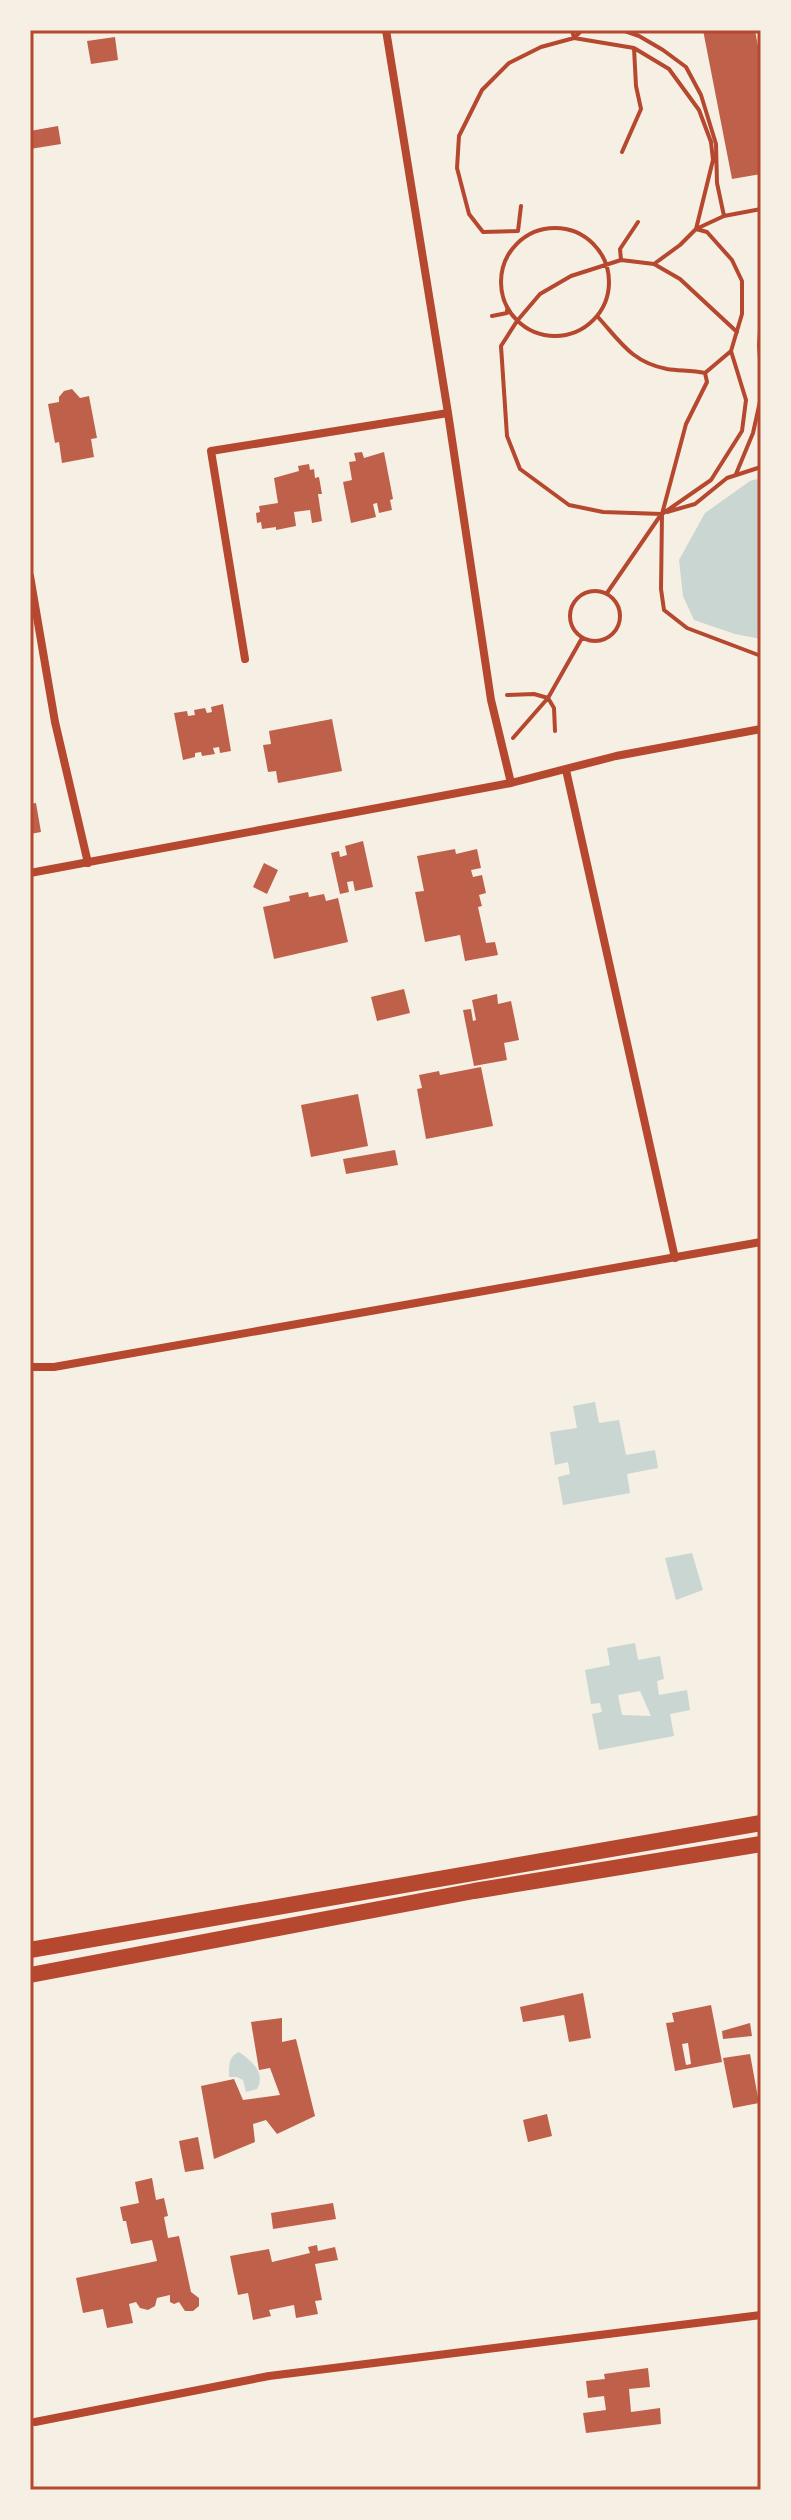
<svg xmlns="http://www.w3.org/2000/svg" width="791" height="2520" viewBox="0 0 791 2520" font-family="'Source Sans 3',sans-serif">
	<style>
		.water { fill: #c9d6d2; fill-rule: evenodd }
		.building { fill: #bf614a; fill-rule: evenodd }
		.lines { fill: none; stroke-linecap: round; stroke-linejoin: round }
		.path { stroke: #b5482f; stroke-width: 4 }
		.minor { stroke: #b5482f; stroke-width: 8 }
		.secondary { stroke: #b5482f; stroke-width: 16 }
		.neatline { fill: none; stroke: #b5482f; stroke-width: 3 }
	</style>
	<rect width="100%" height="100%" fill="#f6efe4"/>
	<path class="water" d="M761 478V639L735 634 694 620 683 596 679 560 705 513 750 481Z
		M595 1402 599 1423 619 1420 626 1455 655 1450 658 1468 627 1474 630 1493 563 1505 558 1477 570 1474 568 1462 555 1465 550 1432 577 1428 573 1406Z
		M692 1553 703 1590 676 1600 665 1558Z
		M635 1643 638 1660 660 1656 664 1679 657 1681 659 1695 687 1690 690 1710 670 1714 674 1736 599 1750 592 1714 602 1712 600 1703 591 1704 585 1670 610 1665 607 1648ZM640 1691 651 1716 622 1715 618 1695Z
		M239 2052C252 2061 266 2073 257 2089L246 2092 243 2080 237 2077H229C229 2067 228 2056 239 2052Z"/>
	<path class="building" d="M703 30H755L761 63V174L732 179Z
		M115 37 118 60 91 64 87 41Z
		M58 126 61 144 30 149V131Z
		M72 389 80 398 89 396 97 438 91 439 94 457 62 463 59 442 55 443 48 404 59 402V397L64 391Z
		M362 452 364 458 384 452 393 499 390 500 392 510 379 513 377 503 373 504 376 517 351 523 343 482 352 480 349 462 356 461 354 453Z
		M309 464 310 470 314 469 315 478 319 477 322 494H318L322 521 312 523 310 510 294 512 296 526 276 530V527L262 529 261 522 257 523 256 513 260 512 259 506 278 503 274 478 299 471 298 466Z
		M223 704 231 751 220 753 219 747 213 748 215 754 202 756 201 752 195 753V757L183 760 174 713 187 711 188 716 195 715 194 710 205 708 207 713 212 712 211 707Z
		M332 719 342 771 278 783 276 771 268 772 263 745 271 744 269 731Z
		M36 803 41 832 30 834V804Z
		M363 841 373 887 355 891 353 881 347 882 349 892 340 894 331 853 339 851 340 857 347 855 345 846Z
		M455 849 456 854 477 849 481 868 471 870 473 877 482 875 486 893 479 895 482 906 478 907 486 943 495 942 498 955 465 961 460 935 425 942 415 892 424 891 417 856Z
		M264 863 278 870 267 894 253 887Z
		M308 892 309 897 324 894 326 901 338 898 348 942 274 959 263 907 290 901 289 896Z
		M404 989 410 1013 377 1021 371 997Z
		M497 994 498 1004 511 1001 519 1040 504 1043 507 1060 474 1066 463 1010 471 1009 473 1021 476 1020 472 1000Z
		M481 1067 493 1126 426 1139 417 1089 422 1088 419 1075 439 1071 440 1075Z
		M358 1094 368 1146 311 1157 301 1105Z
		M395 1150 398 1165 346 1174 343 1159Z
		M583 1993 591 2038 569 2042 564 2015 523 2022 520 2007Z
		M711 2005 722 2062 675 2071 666 2023 674 2022 672 2013ZM688 2043 691 2064 686 2065 682 2044Z
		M282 2018V2042L296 2039 315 2116 277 2134 266 2120 253 2124 255 2142 214 2159 201 2086 234 2079 243 2100 280 2095 270 2068 259 2070 251 2022Z
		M750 2023 752 2036 723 2039 722 2031Z
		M750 2054 759 2103 733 2108 723 2058Z
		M547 2114 552 2136 528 2142 523 2120Z
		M198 2137 204 2169 185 2172 179 2141Z
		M152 2178 156 2200 164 2198 168 2216 164 2217 168 2238 179 2236 191 2292 199 2298V2306L193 2311H185L179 2302 174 2304 170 2302V2295L157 2298 155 2306 148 2310 140 2308 136 2302 129 2304 133 2323 107 2328 103 2309 83 2313 76 2278 157 2261 152 2240 131 2244 126 2221H123L120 2207 139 2203 135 2182Z
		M333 2203 336 2219 273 2229 271 2213Z
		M317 2245 318 2251 335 2247 338 2260 315 2264 322 2300 315 2301 318 2314 296 2318 294 2305 269 2310 271 2316 253 2320 248 2293 238 2295 230 2256 269 2249 272 2262 310 2253 308 2247Z
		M648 2368 650 2387 629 2389 631 2412 660 2408 661 2424 586 2433 583 2413 606 2410 604 2396 588 2398 586 2381 605 2379 604 2374Z"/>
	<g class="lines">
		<path class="path" d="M572 30 574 38 582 30
			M622 30 639 36 663 50 686 67 701 95 716 144 717 183 724 216
			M634 48 669 69 699 110 711 142 713 160 696 229 724 216 761 209
			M521 206 518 231 483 232 469 214 457 168 459 136 482 90 509 63 541 47 574 38 634 48 636 86 641 109 622 152
			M501 282a54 54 0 1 1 108 0a54 54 0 1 1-108 0Z
			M621 260 654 264
			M492 316 507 313V310
			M597 316C620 341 631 362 667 369 679 371 692 370 705 373L707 382 686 424 662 514 603 512 569 505 520 469 507 436 501 346 517 321 540 294 571 276 621 260 620 249 638 222
			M761 317 759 346 761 369
			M737 332 680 279 654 264 680 245 696 229 707 232 732 260 742 281V314L731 351 746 400 742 431 711 480 662 514 661 589 664 610 687 628 761 656
			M705 373 731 351
			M736 474 753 433 761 397
			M667 512 695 504 727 478 761 467
			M570 616a25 25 0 1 1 50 0a25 25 0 1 1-50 0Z
			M607 593 660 516
			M507 695 534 694 548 698 554 708 555 731
			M513 738 548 698 582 638"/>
		<path class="minor" d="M386 30 448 413 491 700 511 783
			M30 576 55 722 88 863
			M245 659 211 451 448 413
			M566 770 675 1258
			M30 873 511 783 616 756 761 729
			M30 1367H54L761 1242
			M35 2422 269 2376 761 2315"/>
		<path class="secondary" d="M30 1950 761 1823
			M30 1975 474 1891 761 1844"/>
	</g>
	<rect width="791" height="2520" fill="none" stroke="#f6efe4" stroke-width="64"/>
	<rect x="32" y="32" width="727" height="2456" class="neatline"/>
</svg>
